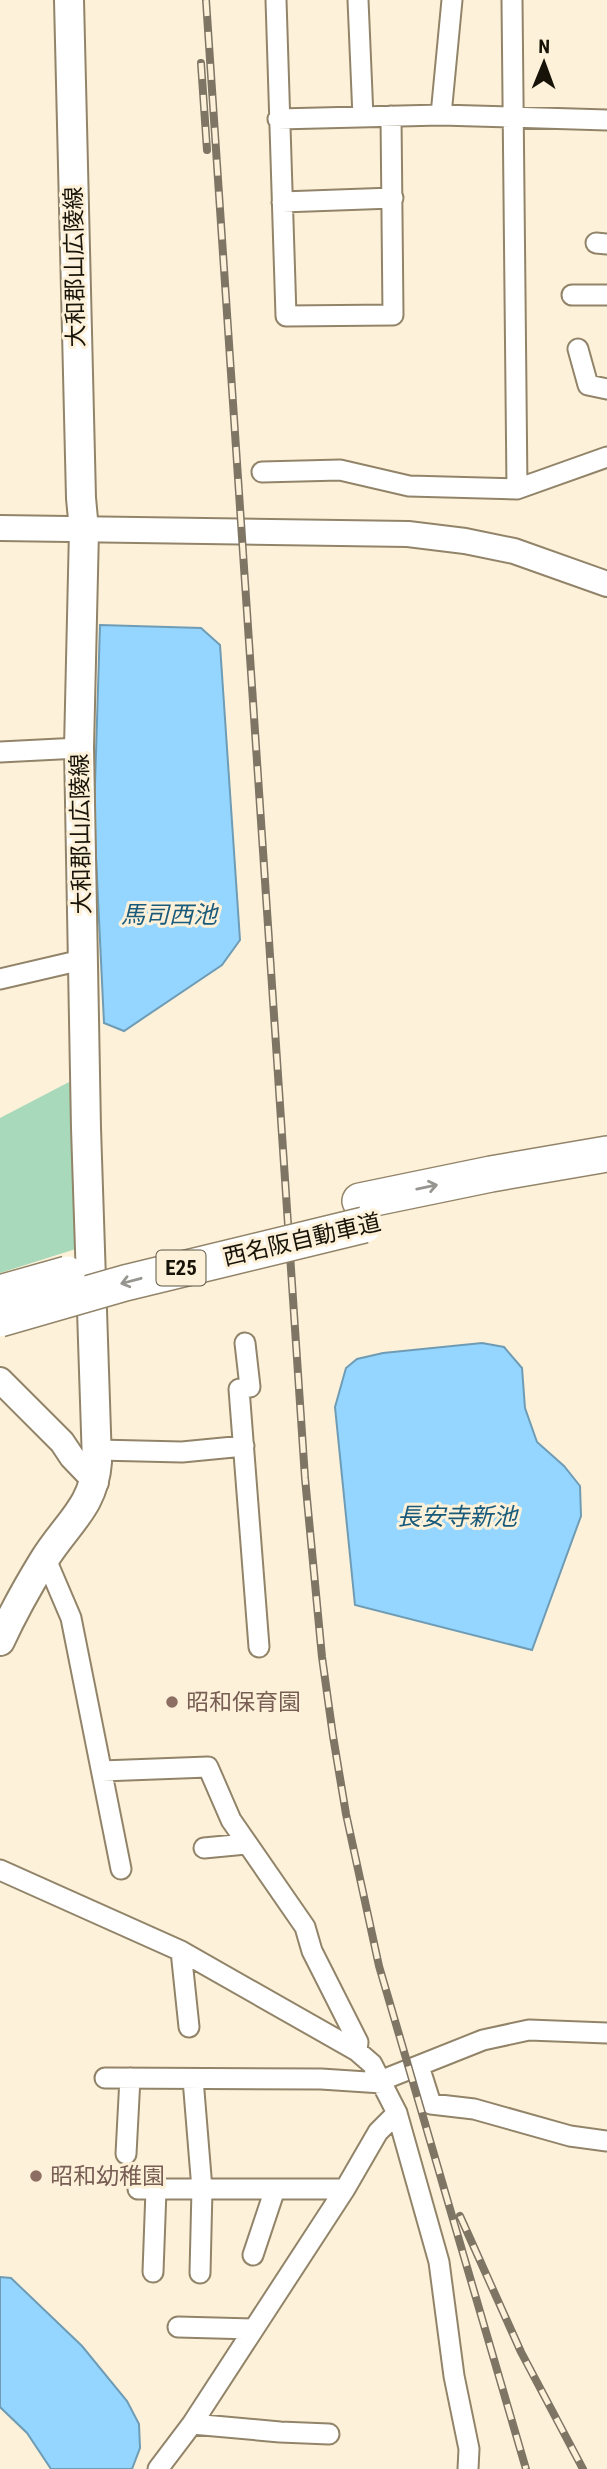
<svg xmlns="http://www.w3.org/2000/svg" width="607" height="2469" viewBox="0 0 607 2469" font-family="'Roboto Condensed','Noto Sans JP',sans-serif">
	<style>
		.green { fill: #a7d9ba }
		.water { fill: #94d6ff; stroke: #6f9cb5; stroke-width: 2 }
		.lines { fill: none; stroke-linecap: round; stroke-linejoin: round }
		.minor-casing { stroke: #928469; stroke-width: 23 }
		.tertiary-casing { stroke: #928469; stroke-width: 28 }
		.secondary-casing { stroke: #928469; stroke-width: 32 }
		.motorway-casing { stroke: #928469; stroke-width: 38 }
		.minor { stroke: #fff; stroke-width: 19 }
		.tertiary { stroke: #fff; stroke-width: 24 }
		.secondary { stroke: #fff; stroke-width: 28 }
		.motorway { stroke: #fff; stroke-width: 35 }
		.rail-casing { stroke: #7e7565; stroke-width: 8 }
		.rail { stroke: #fdf1d9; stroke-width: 5; stroke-dasharray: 16; stroke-linecap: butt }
		.motorway-bridge-casing { stroke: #928469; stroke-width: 38; stroke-linecap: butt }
		.motorway-bridge { stroke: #fff; stroke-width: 35 }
		.oneway { stroke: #979590 }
		.education-dot { fill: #8d6e63; stroke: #fdf1d9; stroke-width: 2.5 }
		.labels { text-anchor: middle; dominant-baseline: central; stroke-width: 6; stroke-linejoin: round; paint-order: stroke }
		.shield { fill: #fdf1d9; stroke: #5d5647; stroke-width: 2 }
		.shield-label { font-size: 21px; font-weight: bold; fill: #181308 }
		.street-label { font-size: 23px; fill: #181308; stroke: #fdf1d9 }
		.education-label { font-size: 23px; fill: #785e54; stroke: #fdf1d9; text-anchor: start }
		.water-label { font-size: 24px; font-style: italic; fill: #195a7b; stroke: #fdf1d9 }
	</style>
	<rect width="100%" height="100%" fill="#fdf1d9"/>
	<path class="green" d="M71 1081 82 1247 0 1273V1118Z"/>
	<path class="water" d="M100 625 201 628 220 645 240 940 222 965 124 1031 104 1023 94 816Z
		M482 1343 504 1347 522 1368 525 1408 537 1442 564 1466 580 1486 581 1516 532 1650 355 1605 335 1407 346 1368 357 1359 383 1353Z
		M0 2277 11 2278 82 2346 127 2401 139 2424 140 2448 132 2469H51L27 2433 0 2407Z"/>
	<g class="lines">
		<g class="minor-casing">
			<path id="minor" d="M276 0 286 316 393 315 391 116
				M358 0 363 117
				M512 0 517 489
				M441 115 452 0
				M278 119 441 115 607 120
				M282 202 393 198
				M596 243 607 244
				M572 295H607
				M578 349 588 385 607 389
				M262 472 340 470 409 486 517 489 607 457
				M0 752 79 748
				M0 979 73 962H84
				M245 1343 250 1387 239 1389 259 1647
				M98 1450 182 1452 244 1446
				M45 1557 71 1618 121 1869
				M102 1771 208 1767 231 1820 305 1927 312 1951 358 2042 357 2051
				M204 1848 246 1844
				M0 1870 181 1951 357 2051 372 2064 397 2113 439 2262 454 2376 469 2449 468 2469
				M181 1951 189 2027
				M419 2066 431 2104 474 2109 570 2136 607 2141
				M105 2078 321 2079 382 2083 390 2077 483 2040 529 2030 607 2033
				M193 2079 202 2189 200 2273
				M126 2154 130 2078
				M138 2189H345
				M253 2255 275 2189
				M153 2272 156 2190
				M178 2327 253 2329
				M192 2424 280 2432 329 2434
				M158 2469 192 2424 345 2189 378 2132 397 2113"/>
		</g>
		<g class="tertiary-casing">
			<path id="tertiary" d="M0 528 408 534 465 541 514 551 607 584
				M0 1380 62 1442 72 1457 96 1482"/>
		</g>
		<g class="secondary-casing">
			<path id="secondary" d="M0 1641C13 1613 28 1586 44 1560 66 1524 94 1507 97 1462L86 1128 79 748 84 530 81 498 69 0"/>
		</g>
		<g class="motorway-casing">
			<path id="motorway" d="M360 1201 491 1174 607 1154"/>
		</g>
		<use href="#minor" class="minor"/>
		<use href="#tertiary" class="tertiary"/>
		<use href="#secondary" class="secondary"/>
		<use href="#motorway" class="motorway"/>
		<g class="rail-casing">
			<path id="rail" d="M206 0 305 1478 322 1657 333 1736 346 1814 379 1966 526 2469
				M201 63 207 150
				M460 2216 521 2352 583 2469"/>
		</g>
		<use href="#rail" class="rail"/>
		<g class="motorway-bridge-casing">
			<path id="motorway-bridge" d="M0 1293 67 1274
				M0 1319 125 1283 364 1225"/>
		</g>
		<use href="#motorway-bridge" class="motorway-bridge"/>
	</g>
	<defs><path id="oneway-shaft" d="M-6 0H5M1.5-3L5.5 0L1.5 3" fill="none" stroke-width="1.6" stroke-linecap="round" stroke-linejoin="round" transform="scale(1.75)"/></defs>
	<g class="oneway">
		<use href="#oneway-shaft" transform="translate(427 1187) rotate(-12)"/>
		<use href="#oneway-shaft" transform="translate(131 1281) rotate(165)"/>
	</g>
	<g class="education-dot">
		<circle cx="172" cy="1702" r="7"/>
		<circle cx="36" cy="2176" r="7"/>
	</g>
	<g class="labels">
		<rect class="shield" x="156.5" y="1250.5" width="49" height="35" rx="5"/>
		<g class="shield-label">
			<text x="181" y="1268">E25</text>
		</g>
		<g class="street-label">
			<text transform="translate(75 267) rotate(-91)">大和郡山広陵線</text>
			<text transform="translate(81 834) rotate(-91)">大和郡山広陵線</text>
			<text transform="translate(302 1240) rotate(-13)">西名阪自動車道</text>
		</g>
		<g class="education-label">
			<text x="186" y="1702">昭和保育園</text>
			<text x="50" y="2176">昭和幼稚園</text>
		</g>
		<g class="water-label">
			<text x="169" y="915">馬司西池</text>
			<text x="457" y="1517">長安寺新池</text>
		</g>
	</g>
	<g transform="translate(544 63) rotate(1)" stroke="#fdf1d9" stroke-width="5" paint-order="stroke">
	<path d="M0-5L12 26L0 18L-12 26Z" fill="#181308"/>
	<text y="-10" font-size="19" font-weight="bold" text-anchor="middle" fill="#181308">N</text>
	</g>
</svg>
